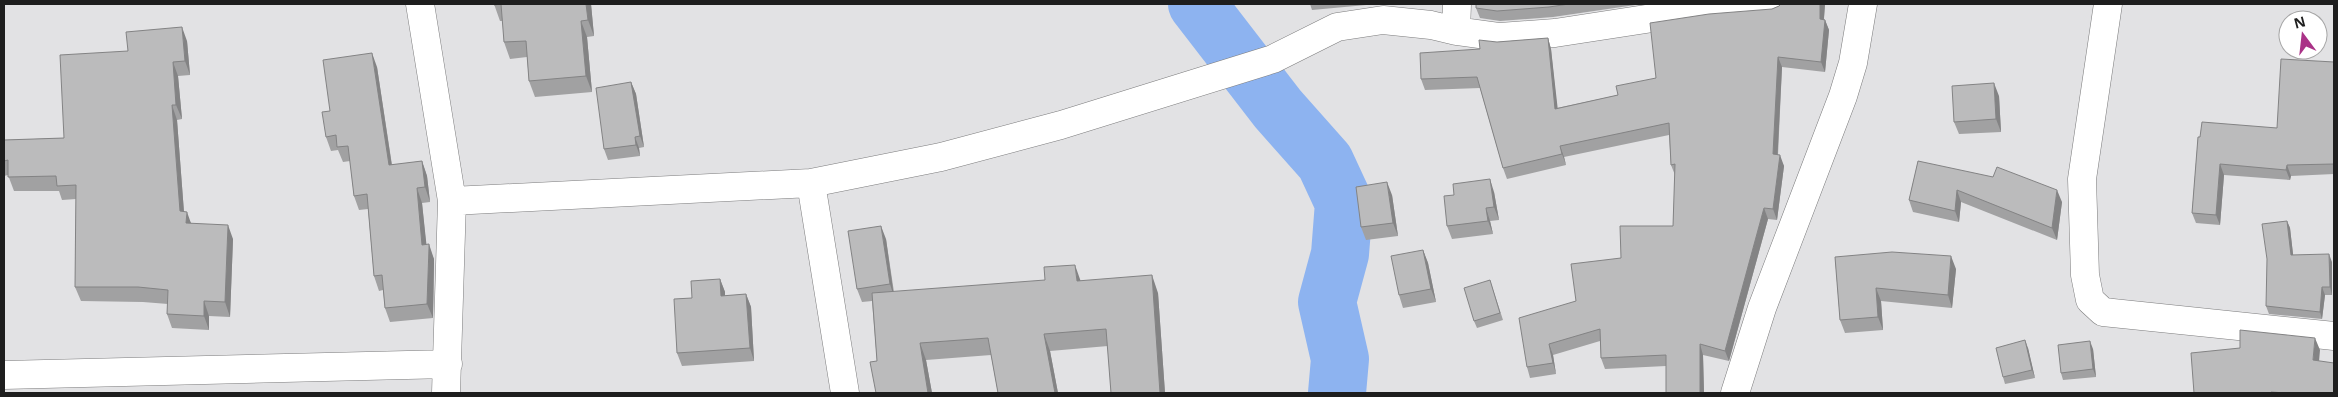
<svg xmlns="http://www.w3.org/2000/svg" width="2338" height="397" viewBox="0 0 2338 397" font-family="'Noto Sans',sans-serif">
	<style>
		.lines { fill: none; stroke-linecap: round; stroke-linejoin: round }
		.river { stroke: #8db3f0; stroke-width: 58 }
		.street-casing { stroke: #7c7c7d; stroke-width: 29 }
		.street { stroke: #fff; stroke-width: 28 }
		.wall { fill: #a1a1a2 }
		.shaded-wall { fill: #838384 }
		.building { fill: #bbbbbc; stroke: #838384 }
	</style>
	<rect width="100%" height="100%" fill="#e2e2e4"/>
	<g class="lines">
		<path class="river" d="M1197 4 1278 109 1325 162 1344 203 1340 254 1327 302 1340 359 1337 393"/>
		<g class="street-casing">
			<path id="street" d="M420 4 452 201 446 393
				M2108 4 2082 179 2085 275 2090 300 2103 312 2334 336
				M1456 31 1457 4
				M811 183 845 393
				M452 201 811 183 941 157 1061 125 1273 59 1337 27 1383 20 1431 25 1456 31 1500 37 1555 33 1711 9 1774 4
				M4 375 448 364
				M1735 393 1762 308 1843 96 1853 63 1863 4"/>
		</g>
		<use href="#street" class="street"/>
	</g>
	<path class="wall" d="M494 4H591L594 36 587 37 592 92 535 97 529 81 527 57 510 59 504 42 503 21H500Z
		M1310 4H1377L1312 10Z
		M1476 4H1642L1553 17 1500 21 1480 18 1476 8Z
		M1781 4H1825L1824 19 1825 20 1829 30 1825 72 1782 67 1778 155 1784 166 1777 220 1768 219 1729 361 1703 355 1704 393H1666V366L1605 369 1601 358 1600 341 1553 355 1556 374 1530 378 1527 367 1576 301 1621 258 1673 226 1675 175 1671 165 1669 135 1564 157 1566 165 1507 179 1503 168 1480 88 1425 90 1421 79 1480 49 1497 42 1548 38 1551 49 1557 108 1618 95 1656 78 1772 9 1779 6Z
		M187 41 190 75 178 76 182 119 177 120 184 212 191 223 233 239 230 317 209 316V330L172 328 167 314 168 304 143 302 81 301 75 287 76 199 62 200 59 191H14L8 175 4 176V140L64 138 128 51Z
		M2334 62V174L2291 176 2290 180 2224 175 2220 225 2196 223 2192 213 2198 137 2277 128Z
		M377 67 392 165 422 161 427 176 430 202 422 203 426 244 434 259V263L433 318 390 322 385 308 383 290 379 291 374 276 368 209 359 210 354 196 350 161 343 162 338 150 331 151 326 137Z
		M631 82 636 94 644 147 639 148 640 156 608 160 604 149Z
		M1999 96 2001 132 1959 134 1954 122Z
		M1918 161 2062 202 2057 240 1961 202 1959 222 1913 212 1909 200Z
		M1494 192 1499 220 1490 221 1493 234 1452 239 1447 226Z
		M1392 195 1398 236 1366 240 1361 227Z
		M2287 221 2290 228 2293 255 2332 262V295H2325L2322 319 2269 314 2266 306Z
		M886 239 894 292 1081 281 1158 293 1165 393H1111L1108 346 1050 351 1058 393H998L991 355 926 360 932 393H876L877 361 872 301 862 302 857 289Z
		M1423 250 1428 263 1436 302 1403 308 1399 295Z
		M1835 257 1956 269 1952 308 1881 301 1883 330 1845 333 1840 320Z
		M720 279 725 292V296L746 294 751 307 754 361 682 366 677 353 692 298Z
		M1490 280 1503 320 1477 328 1474 321Z
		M2028 348 2035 378 2005 384 2003 377Z
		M2093 349 2096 377 2063 380 2061 373Z"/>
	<path class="shaded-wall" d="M586 4H591L594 36 588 20Z
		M1820 4H1825L1823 30 1820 19Z
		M1825 20 1829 30 1825 72 1821 62Z
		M581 21 587 37 592 92 586 76Z
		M182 27 187 41 190 75 185 61Z
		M1548 38 1551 49 1559 120 1555 109Z
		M372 53 377 67 394 180 389 165Z
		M1778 57 1782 67 1777 165 1773 154Z
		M173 62 178 76 182 119 176 105Z
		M631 82 636 94 644 147 640 136Z
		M1994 83 1999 96 2001 132 1996 119Z
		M172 105 177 120 185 226 180 211Z
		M635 137 639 148 640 156 636 145Z
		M1560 146 1564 157 1566 165 1562 154Z
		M1780 155 1784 166 1777 220 1773 209Z
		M422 161 427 176 430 202 425 187Z
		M2220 164 2224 175 2220 225 2216 215Z
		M2287 165 2291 176 2290 180 2286 170Z
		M1490 179 1494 192 1499 220 1494 207Z
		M1387 182 1392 195 1398 236 1393 223Z
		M417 188 422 203 428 259 422 245Z
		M1957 190 1961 202 1959 222 1955 211Z
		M2057 190 2062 202 2057 240 2052 228Z
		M1486 208 1490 221 1493 234 1488 221Z
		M1764 208 1768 219 1729 361 1725 351Z
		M187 212 192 226 186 223Z
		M2287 221 2290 228 2294 262 2291 255Z
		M228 225 233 239 230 317 225 302Z
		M881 226 886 239 894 297 890 284Z
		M429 244 434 259V263L433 318 427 304Z
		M1423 250 1428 263 1436 302 1431 289Z
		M2329 254 2332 262V295L2330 287Z
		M1951 256 1956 269 1952 308 1948 295Z
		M1075 265 1081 282 1077 281Z
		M1152 275 1158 293 1165 393H1160Z
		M720 279 725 292V309L721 296Z
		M2322 287 2325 295 2322 319 2320 312Z
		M1876 288 1881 301 1883 330 1878 317Z
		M746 294 751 307 754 361 750 348Z
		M204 301 209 316V330L204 316Z
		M1044 334 1050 351 1058 393H1055Z
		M2315 338 2320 350 2318 373 2313 360Z
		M2025 340 2028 348 2035 378 2032 370Z
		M2090 341 2093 349 2096 377 2093 369Z
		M920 343 926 360 932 393H928Z
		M1549 344 1553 355 1556 374 1553 363Z
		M1700 344 1703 355 1704 393H1700Z"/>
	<path class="building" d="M494 4H586L588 20 581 21 586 76 529 81 526 41 504 42 501 4 494 5Z
		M1476 4H1569L1549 7 1497 11 1476 8Z
		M1781 4H1820V19L1825 20 1821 62 1778 57 1773 154 1780 155 1773 209 1764 208 1725 351 1700 344V393H1666V355L1601 358 1600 329 1549 344 1553 363 1527 367 1519 318 1576 301 1571 264 1621 258 1620 226H1673L1675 164 1671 165 1669 123 1560 146 1562 154 1503 168 1477 77 1421 79 1420 53 1480 49 1479 40 1497 42 1548 38 1555 109 1618 95 1616 86 1656 78 1650 23 1709 14 1772 9 1779 6Z
		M182 27 185 61 173 62 176 105H172L180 211 187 212 186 223 228 225 225 302 204 301V316L167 314 168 290 138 287H75L76 185 57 186 56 176 8 177V160L4 161V140L64 138 60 55 128 51 126 32Z
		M372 53 389 165 422 161 425 187 417 188 422 245 429 244V248L427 304 385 308 382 275 374 276 367 194 354 196 348 146 337 147 336 135 326 137 322 112 330 111 323 60Z
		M2281 59 2334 62V164L2287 165 2286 170 2220 164 2216 215 2192 213 2198 137H2200L2202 122 2277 128Z
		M631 82 640 136 635 137 636 145 604 149 596 88Z
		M1994 83 1996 119 1954 122 1952 86Z
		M1918 161 1993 177 1997 167 2057 190 2052 228 1957 190 1955 211 1909 200Z
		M1490 179 1494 207 1486 208 1488 221 1447 226 1444 196 1454 195 1453 184Z
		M1387 182 1393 223 1361 227 1356 187Z
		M2287 221 2291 255 2329 254 2330 287H2322L2320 312 2266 306 2267 259 2262 224Z
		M881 226 890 284 857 289 848 231Z
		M1423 250 1431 289 1399 295 1391 256Z
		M1892 252 1951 256 1948 295 1876 288 1878 317 1840 320 1835 257Z
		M1075 265 1077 281 1152 275 1160 393H1111L1106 329 1044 334 1055 393H998L988 338 920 343 928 393H876L870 362 877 361 872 293 1045 280 1044 267Z
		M720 279 721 296 746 294 750 348 677 353 674 299 692 298 691 281Z
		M1490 280 1500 313 1474 321 1464 288Z
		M2240 330 2315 338 2313 360 2334 363V393H2286L2271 392V393H2194L2191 353 2240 348Z
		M2025 340 2032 370 2003 377 1996 348Z
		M2090 341 2093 369 2061 373 2058 345Z"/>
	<rect width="2338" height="397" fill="none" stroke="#1e1e1e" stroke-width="10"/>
	<g transform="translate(2303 35) rotate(345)"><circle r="24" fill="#ffffff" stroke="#a5a5a5"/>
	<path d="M0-4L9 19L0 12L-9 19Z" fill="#aa3287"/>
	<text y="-8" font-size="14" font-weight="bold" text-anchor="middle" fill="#1e1e1e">N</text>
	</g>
</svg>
